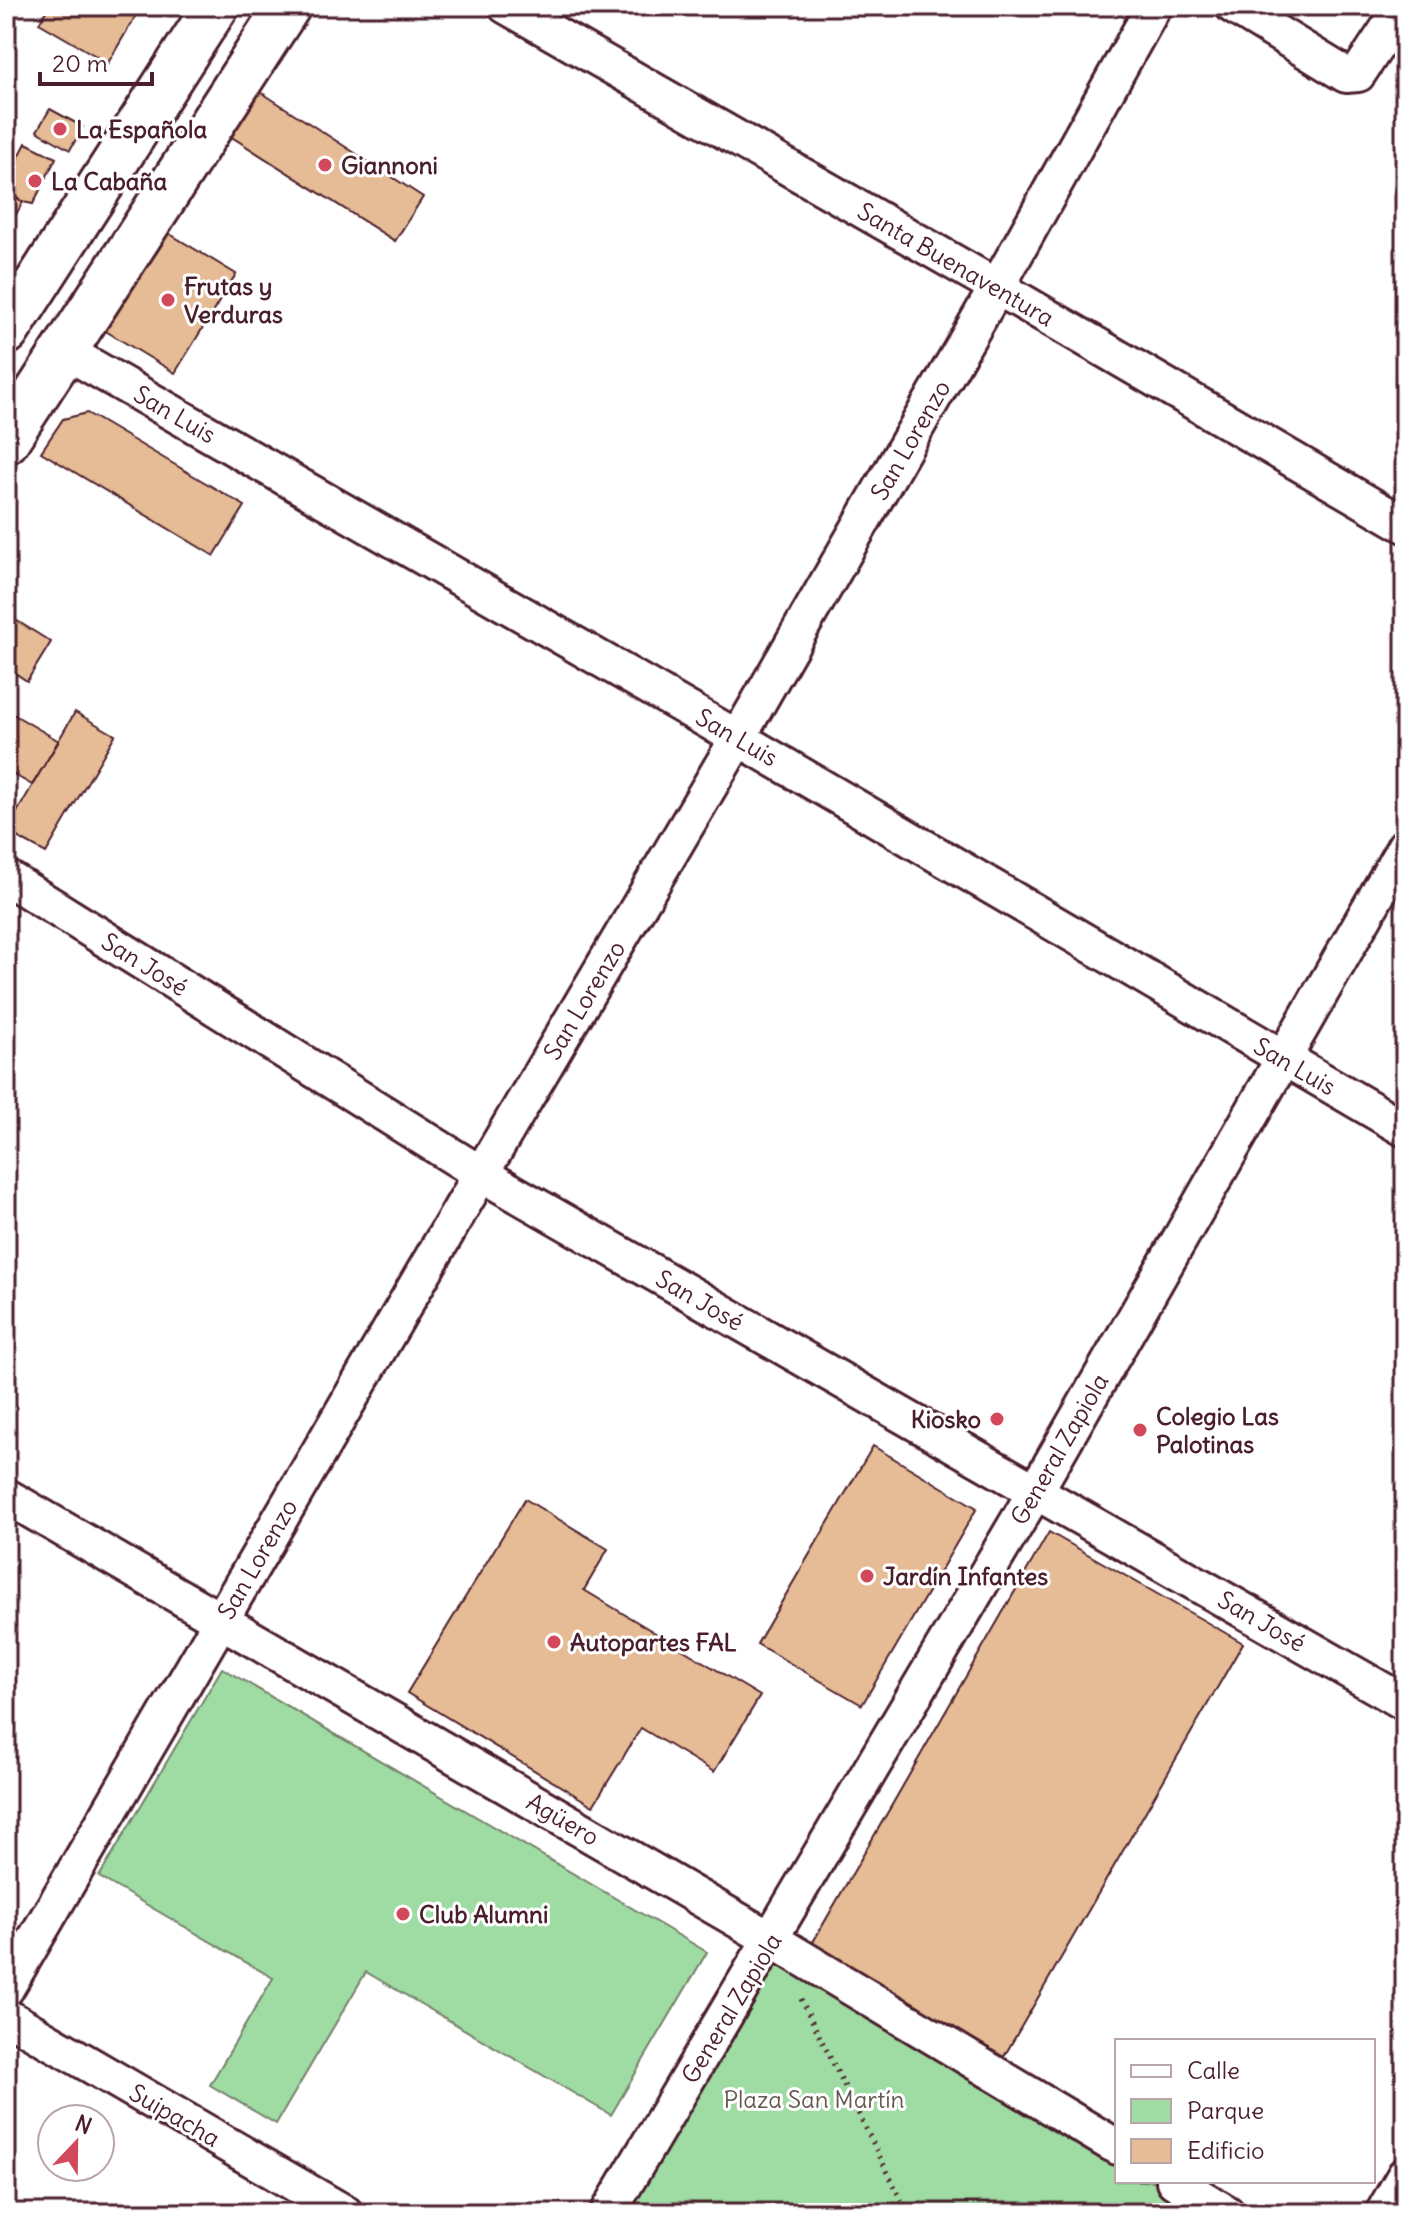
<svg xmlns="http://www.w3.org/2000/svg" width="1411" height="2219" viewBox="0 0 1411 2219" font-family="Delius,sans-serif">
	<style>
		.green { fill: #9fdca4; stroke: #747e68; stroke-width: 2 }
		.building { fill: #e6bc96; stroke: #4a1f2b; stroke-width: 2 }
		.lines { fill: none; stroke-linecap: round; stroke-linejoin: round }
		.street-casing { stroke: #4a1f2b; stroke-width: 40 }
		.primary-casing { stroke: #4a1f2b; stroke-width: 50 }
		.path { stroke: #4a1f2b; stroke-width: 5; stroke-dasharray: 2 6; stroke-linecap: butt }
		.street { stroke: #fff; stroke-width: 34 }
		.primary { stroke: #fff; stroke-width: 44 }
		.poi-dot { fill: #d1495b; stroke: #fff; stroke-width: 3 }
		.labels { text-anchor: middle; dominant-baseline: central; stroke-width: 6; stroke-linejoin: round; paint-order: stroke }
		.poi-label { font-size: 24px; font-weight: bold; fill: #4a1f2b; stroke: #fff; text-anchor: start }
		.street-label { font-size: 24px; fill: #4a1f2b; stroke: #fff }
		.park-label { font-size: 24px; fill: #64584f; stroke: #fff }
	</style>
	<rect width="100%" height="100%" fill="#fff"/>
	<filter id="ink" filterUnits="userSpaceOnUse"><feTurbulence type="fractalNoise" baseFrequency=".0125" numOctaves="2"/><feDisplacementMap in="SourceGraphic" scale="16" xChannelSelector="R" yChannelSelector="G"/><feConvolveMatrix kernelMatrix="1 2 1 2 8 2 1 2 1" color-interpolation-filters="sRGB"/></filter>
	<g filter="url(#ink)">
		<path class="green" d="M222 1668 707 1952 611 2115 366 1972 276 2124 210 2085 273 1978 99 1877Z
			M772 1940 1117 2147V2181H1174L1227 2213H608Z"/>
		<path class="building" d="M49 6H116L135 17 108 63 39 23Z
			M256 89 423 197 395 241 227 134Z
			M50 109 83 127 70 150 37 131Z
			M26 143 56 158 33 204 23 202 6 191V182Z
			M6 193 23 202 6 232Z
			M160 228 236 274 175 373 99 327Z
			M87 413 245 506 214 556 41 452 63 419Z
			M6 614 51 642 27 681 6 667Z
			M6 710 59 741 32 785 6 770Z
			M75 712 115 735 46 853 6 831Z
			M873 1446 977 1508 862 1705 757 1644Z
			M525 1499 608 1549 584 1590 760 1696 714 1772 641 1728 593 1806 407 1693Z
			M1049 1532 1243 1643 1002 2060 809 1949Z"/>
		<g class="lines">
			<g class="street-casing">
				<path id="street" d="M506 6 997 287 1405 525
					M1233 6 1346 75 1358 74 1403 6
					M65 351 738 738 1405 1129
					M6 877 481 1174 1405 1703
					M6 1496 772 1940 1117 2147
					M6 1989 481 1174 738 738 997 287 1154 6
					M6 2016 345 2213
					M1174 2181 1227 2213
					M608 2213 1035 1492 1405 846
					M1383 2213 1405 2175"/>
			</g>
			<g class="primary-casing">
				<path id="primary" d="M6 332 216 6
					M6 441 288 6"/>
			</g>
			<path class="path" d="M801 1999 908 2213"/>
			<use href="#street" class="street"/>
			<use href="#primary" class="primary"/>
		</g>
	</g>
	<g class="poi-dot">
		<circle cx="60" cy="129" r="8"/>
		<circle cx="325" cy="165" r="8"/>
		<circle cx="35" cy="181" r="8"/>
		<circle cx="168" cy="300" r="8"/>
		<circle cx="997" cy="1419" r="8"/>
		<circle cx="1140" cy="1430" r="8"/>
		<circle cx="867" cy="1576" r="8"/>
		<circle cx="554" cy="1642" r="8"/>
		<circle cx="403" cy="1914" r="8"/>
	</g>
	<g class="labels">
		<g class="poi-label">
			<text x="76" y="129">La Española</text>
			<text x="341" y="165">Giannoni</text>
			<text x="51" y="181">La Cabaña</text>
			<text x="184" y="286">Frutas y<tspan x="184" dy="28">Verduras</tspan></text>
			<text x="1156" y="1416">Colegio Las<tspan x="1156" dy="28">Palotinas</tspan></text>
			<text x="981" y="1419" text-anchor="end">Kiosko</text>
			<text x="883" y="1576">Jardín Infantes</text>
			<text x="570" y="1642">Autopartes FAL</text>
			<text x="419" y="1914">Club Alumni</text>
		</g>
		<g class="street-label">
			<text transform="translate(956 264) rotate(30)">Santa Buenaventura</text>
			<text transform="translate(175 414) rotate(30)">San Luis</text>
			<text transform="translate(910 440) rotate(-60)">San Lorenzo</text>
			<text transform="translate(737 737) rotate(30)">San Luis</text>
			<text transform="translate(145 964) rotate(32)">San José</text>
			<text transform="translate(584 1000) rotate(-59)">San Lorenzo</text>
			<text transform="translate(1295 1066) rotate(30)">San Luis</text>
			<text transform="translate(700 1300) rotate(30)">San José</text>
			<text transform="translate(1059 1449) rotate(-60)">General Zapiola</text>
			<text transform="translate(257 1559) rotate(-60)">San Lorenzo</text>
			<text transform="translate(1262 1621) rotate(30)">San José</text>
			<text transform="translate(563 1819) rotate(30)">Agüero</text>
			<text transform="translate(731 2008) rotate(-59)">General Zapiola</text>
			<text transform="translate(175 2115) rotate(30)">Suipacha</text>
		</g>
		<g class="park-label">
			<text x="814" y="2099">Plaza San Martín</text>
		</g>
	</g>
	<rect width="1411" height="2219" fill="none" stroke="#fff" stroke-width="32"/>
	<rect x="16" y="16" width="1379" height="2187" fill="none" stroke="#4a1f2b" stroke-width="3" filter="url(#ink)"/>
	<rect x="1115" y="2039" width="260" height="144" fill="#ffffff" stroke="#b7a5aa" stroke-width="2"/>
	<rect x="1131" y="2065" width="40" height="12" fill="#ffffff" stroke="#b7a5aa" stroke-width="2"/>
	<text x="1187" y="2079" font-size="24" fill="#4a1f2b">Calle</text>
	<rect x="1131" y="2099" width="40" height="24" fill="#9fdca4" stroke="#b7a5aa" stroke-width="2"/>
	<text x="1187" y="2119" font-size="24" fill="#4a1f2b">Parque</text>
	<rect x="1131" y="2139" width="40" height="24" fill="#e6bc96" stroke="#b7a5aa" stroke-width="2"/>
	<text x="1187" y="2159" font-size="24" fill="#4a1f2b">Edificio</text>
	<g transform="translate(76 2143) rotate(22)"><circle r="38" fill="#ffffff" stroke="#b7a5aa" stroke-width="2"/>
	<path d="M0-6L14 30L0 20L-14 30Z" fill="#d1495b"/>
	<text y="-12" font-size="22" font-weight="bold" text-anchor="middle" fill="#4a1f2b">N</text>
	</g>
	<path d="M40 72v12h112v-12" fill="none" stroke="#4a1f2b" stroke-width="4"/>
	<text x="52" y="72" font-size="24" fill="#4a1f2b" stroke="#ffffff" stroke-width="6" paint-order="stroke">20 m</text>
</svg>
